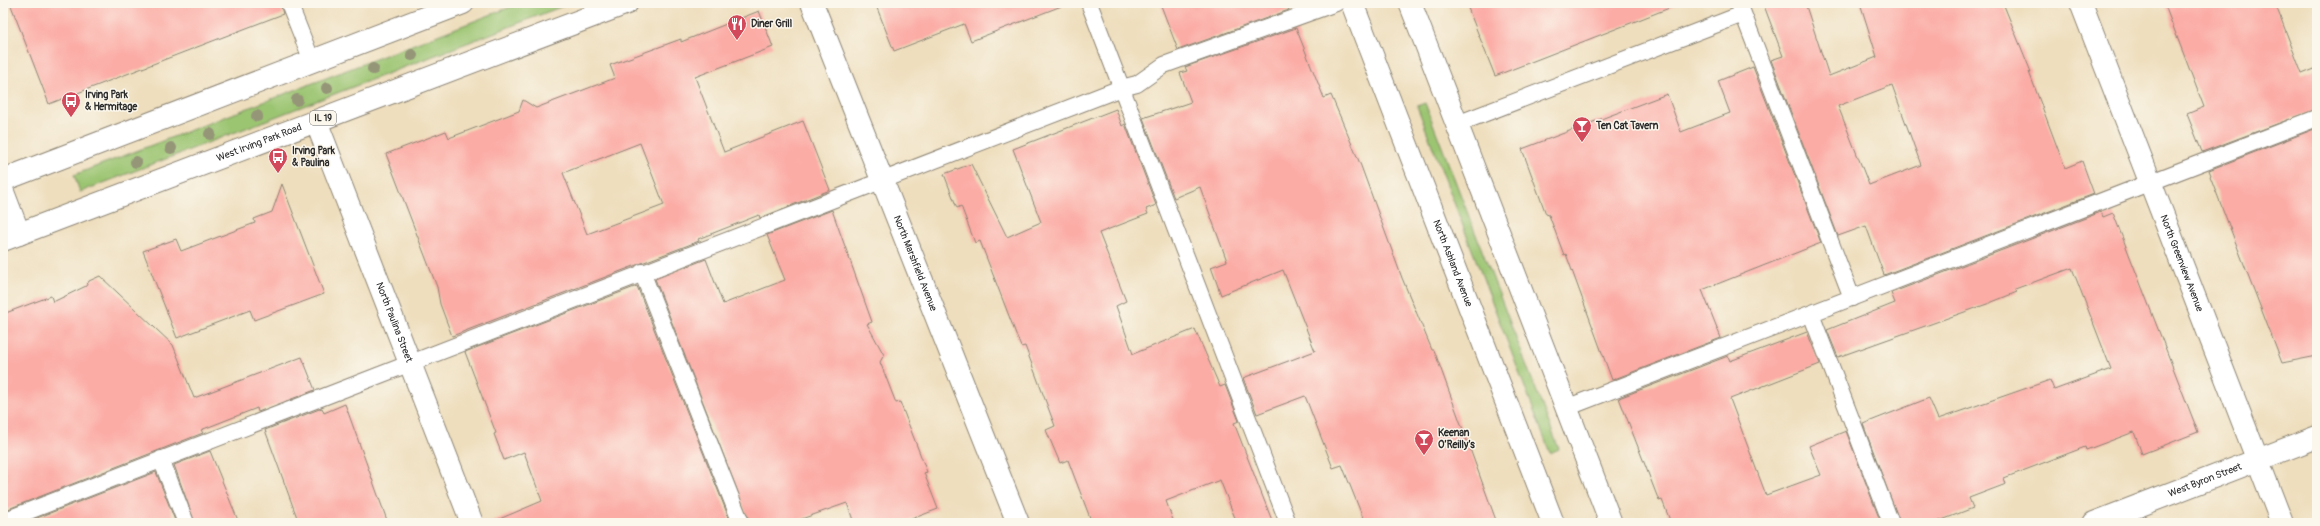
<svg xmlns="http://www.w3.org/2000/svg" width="2320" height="526" viewBox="0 0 2320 526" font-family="Pangolin,sans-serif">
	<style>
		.green { fill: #9cc572; stroke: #64784e }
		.building { fill: #fbaca5; fill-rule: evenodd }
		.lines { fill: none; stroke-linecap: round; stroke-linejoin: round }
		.lane-casing { stroke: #8c8474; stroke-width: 18 }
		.street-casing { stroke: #8c8474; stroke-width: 24 }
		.secondary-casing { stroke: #8c8474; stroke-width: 24 }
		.primary-casing { stroke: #8c8474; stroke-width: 24 }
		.lane { stroke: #fff; stroke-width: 16 }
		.street { stroke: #fff; stroke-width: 22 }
		.secondary { stroke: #fff; stroke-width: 22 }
		.primary { stroke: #fff; stroke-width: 22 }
		.tree { fill: #959578 }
		.labels { text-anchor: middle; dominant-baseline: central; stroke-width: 3; stroke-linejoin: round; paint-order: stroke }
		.shield { fill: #fbf7ec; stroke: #696865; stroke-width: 1 }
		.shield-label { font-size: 9px; font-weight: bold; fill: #2b2b2b }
		.poi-label { font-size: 10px; font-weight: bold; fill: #2b2b2b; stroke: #fbf7ec; text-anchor: start }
		.street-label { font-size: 10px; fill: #2b2b2b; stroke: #fbf7ec }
	</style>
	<rect width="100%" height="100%" fill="#fbf7ec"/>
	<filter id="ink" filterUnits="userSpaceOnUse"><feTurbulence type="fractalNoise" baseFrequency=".025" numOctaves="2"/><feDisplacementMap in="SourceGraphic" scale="8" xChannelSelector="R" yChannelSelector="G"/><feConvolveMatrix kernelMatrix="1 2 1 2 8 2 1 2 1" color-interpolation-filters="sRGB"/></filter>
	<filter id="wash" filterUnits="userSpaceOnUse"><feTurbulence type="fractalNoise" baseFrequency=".012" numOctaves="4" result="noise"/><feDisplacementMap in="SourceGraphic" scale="16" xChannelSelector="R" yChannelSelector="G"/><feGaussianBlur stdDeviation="0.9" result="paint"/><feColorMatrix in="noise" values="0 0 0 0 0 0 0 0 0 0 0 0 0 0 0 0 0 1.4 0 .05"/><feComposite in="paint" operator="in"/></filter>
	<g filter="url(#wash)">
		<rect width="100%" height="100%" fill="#eedebd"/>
		<path class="green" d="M521 3H571L80 192 74 175Z
			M1425 103 1559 449 1550 453 1417 106Z"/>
		<g id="blocks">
			<path class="building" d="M10 3H280L283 14 49 104Z
				M875 3H1064V5L971 41 964 24 894 51Z
				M1160 3H1286L1289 10 1178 50Z
				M1466 3H1677V5L1495 76Z
				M1763 3H1805L1829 76 1877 57 1860 3H2003L2031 72H2029L2065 168 2082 161 2094 194 1884 275 1866 226 1838 236 1771 60 1783 56ZM1892 85 1921 165 1869 185 1838 106Z
				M2164 3H2275L2302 74 2317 68V109L2202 152 2187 114 2204 107Z
				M759 11 773 47 695 77 724 152 803 121 830 190 760 218 759 215 698 239 699 241 452 336 440 304 437 287 386 154 446 131 449 138 519 111 523 100 536 108 615 78 610 65 681 39V42ZM640 143 664 205 587 234 563 173Z
				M1296 28 1324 98 1331 95 1361 166 1402 278 1432 350H1434L1497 523H1365L1342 465 1333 468 1305 396 1257 414 1243 378 1315 351 1283 270 1221 295 1211 267 1227 261 1200 187 1174 198 1143 118 1191 102 1180 73 1187 71 1185 67Z
				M1753 67 1821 243 1702 290 1721 338 1612 380 1566 254 1564 255 1549 215 1546 214 1522 149 1667 94 1681 132 1730 113 1718 81Z
				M1116 109 1122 126 1125 124 1156 205 1146 209 1148 214 1099 233 1126 301 1116 306 1133 354 1195 329 1220 387 1225 385 1239 421 1234 423 1273 523H1237L1220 480 1166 501 1174 523H1092L1068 460 1060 463 1046 430 1055 426 1025 346 1021 347 980 241 975 243 961 206 957 208 944 174 971 164 1007 237 1041 222 1013 149Z
				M2317 128V356L2282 363 2210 176 2211 175 2209 170Z
				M282 184 324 294 254 320 250 310 177 338 143 251 176 239 181 251 255 223 254 219 272 212Z
				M832 210 872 322 867 324 884 355 880 362 896 403 900 402 927 472 924 473 938 509 901 523H854L847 503 790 523H750L655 279 706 259 723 304 785 280 767 235Z
				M2101 212 2103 217 2113 213 2198 432 2142 454 2134 432 2086 450 2085 447 2004 478 2006 484 1969 498 1973 508 1934 523H1900L1863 424 1929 398 1938 419 2050 380 2054 390 2111 369 2072 268 2015 289 2017 292 1987 304 1838 357 1827 330 1895 303 1891 293Z
				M100 276 173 345 194 398 302 357 315 390 258 412 257 408 201 430 203 433 3 511V314L51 296 53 302 86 286 89 281Z
				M637 286 731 523H490L542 501 524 452 504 460 494 434 496 433 465 352Z
				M1807 332 1820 364 1730 399 1766 495 1821 475 1809 446 1846 431 1881 523H1671L1662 500 1659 501 1619 398 1728 356 1730 361Z
				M345 404 388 523H299L265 430 322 408 324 413Z
				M210 451 239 523H195L174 465Z
				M156 472 176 523H24Z"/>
		</g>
	</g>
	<g filter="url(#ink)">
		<use href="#blocks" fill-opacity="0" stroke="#8c8474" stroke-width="1"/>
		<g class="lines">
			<g class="lane-casing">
				<path id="lane" d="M289 3 312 61
					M1089 3 1288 523
					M1739 3 1852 298
					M1457 124 1743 14
					M642 272 741 523
					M1811 314 1891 523
					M1566 408 2317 118
					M161 459 186 523
					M3 521 1121 88 1137 84 1164 65 1336 3"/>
			</g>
			<g class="street-casing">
				<g id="street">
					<path id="s1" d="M812 3 1018 523"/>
					<path id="s2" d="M2081 3 2282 523"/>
					<path id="s3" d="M316 121 472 523"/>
					<path d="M3 192 19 234"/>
					<path id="s4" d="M2094 523 2317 437"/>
				</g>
			</g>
			<g class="secondary-casing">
				<g id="secondary">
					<path id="s5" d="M1352 3 1553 523"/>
					<path d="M1410 3 1611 523"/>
				</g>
			</g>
			<g class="primary-casing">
				<g id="primary">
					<path d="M3 180 463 3"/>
					<path id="s6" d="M3 240 627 3"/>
				</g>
			</g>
			<use href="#lane" class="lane"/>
			<use href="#street" class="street"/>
			<use href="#secondary" class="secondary"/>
			<use href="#primary" class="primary"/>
		</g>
		<g class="tree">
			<circle cx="412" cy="55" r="6"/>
			<circle cx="373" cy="69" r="6"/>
			<circle cx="327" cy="88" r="6"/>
			<circle cx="297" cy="100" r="6"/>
			<circle cx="257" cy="116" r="6"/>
			<circle cx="210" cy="134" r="6"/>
			<circle cx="171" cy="148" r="6"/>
			<circle cx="136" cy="162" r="6"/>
		</g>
	</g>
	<defs>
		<g id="restaurant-pin" transform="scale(1)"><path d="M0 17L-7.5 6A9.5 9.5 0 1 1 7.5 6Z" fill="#d1495b" stroke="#fbf7ec"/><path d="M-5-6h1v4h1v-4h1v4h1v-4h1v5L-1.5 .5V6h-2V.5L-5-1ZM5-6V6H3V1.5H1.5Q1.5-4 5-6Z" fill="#fff"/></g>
		<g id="bus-pin" transform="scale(1)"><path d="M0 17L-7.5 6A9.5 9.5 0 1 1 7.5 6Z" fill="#d1495b" stroke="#fbf7ec"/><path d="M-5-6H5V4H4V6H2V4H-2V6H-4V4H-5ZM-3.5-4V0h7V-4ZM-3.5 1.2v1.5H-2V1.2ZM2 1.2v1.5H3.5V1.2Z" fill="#fff"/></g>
		<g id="bar-pin" transform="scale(1)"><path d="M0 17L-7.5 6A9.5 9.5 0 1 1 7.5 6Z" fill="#d1495b" stroke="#fbf7ec"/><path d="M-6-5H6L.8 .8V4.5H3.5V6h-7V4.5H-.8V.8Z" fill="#fff"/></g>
	</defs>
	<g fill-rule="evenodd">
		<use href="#restaurant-pin" x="737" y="24"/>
		<use href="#bus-pin" x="71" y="101"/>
		<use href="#bar-pin" x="1582" y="126"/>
		<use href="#bus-pin" x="278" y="157"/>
		<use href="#bar-pin" x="1424" y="439"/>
	</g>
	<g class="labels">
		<rect class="shield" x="310" y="111" width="26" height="14" rx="3"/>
		<g class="shield-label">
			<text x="323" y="118">IL 19</text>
		</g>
		<g class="poi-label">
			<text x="751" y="24">Diner Grill</text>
			<text x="85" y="95">Irving Park<tspan x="85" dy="12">&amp; Hermitage</tspan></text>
			<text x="1596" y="126">Ten Cat Tavern</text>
			<text x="292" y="151">Irving Park<tspan x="292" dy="12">&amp; Paulina</tspan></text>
			<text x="1438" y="433">Keenan<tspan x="1438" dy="12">O’Reilly’s</tspan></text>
		</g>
		<g class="street-label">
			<text stroke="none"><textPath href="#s6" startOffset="274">West Irving Park Road</textPath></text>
			<text stroke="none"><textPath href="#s1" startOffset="280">North Marshfield Avenue</textPath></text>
			<text stroke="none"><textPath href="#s5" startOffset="279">North Ashland Avenue</textPath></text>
			<text stroke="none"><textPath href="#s2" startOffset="279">North Greenview Avenue</textPath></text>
			<text stroke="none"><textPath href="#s3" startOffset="216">North Paulina Street</textPath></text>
			<text stroke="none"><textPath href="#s4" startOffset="119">West Byron Street</textPath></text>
		</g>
	</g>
	<rect width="2320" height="526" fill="none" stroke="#fbf7ec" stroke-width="16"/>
</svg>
